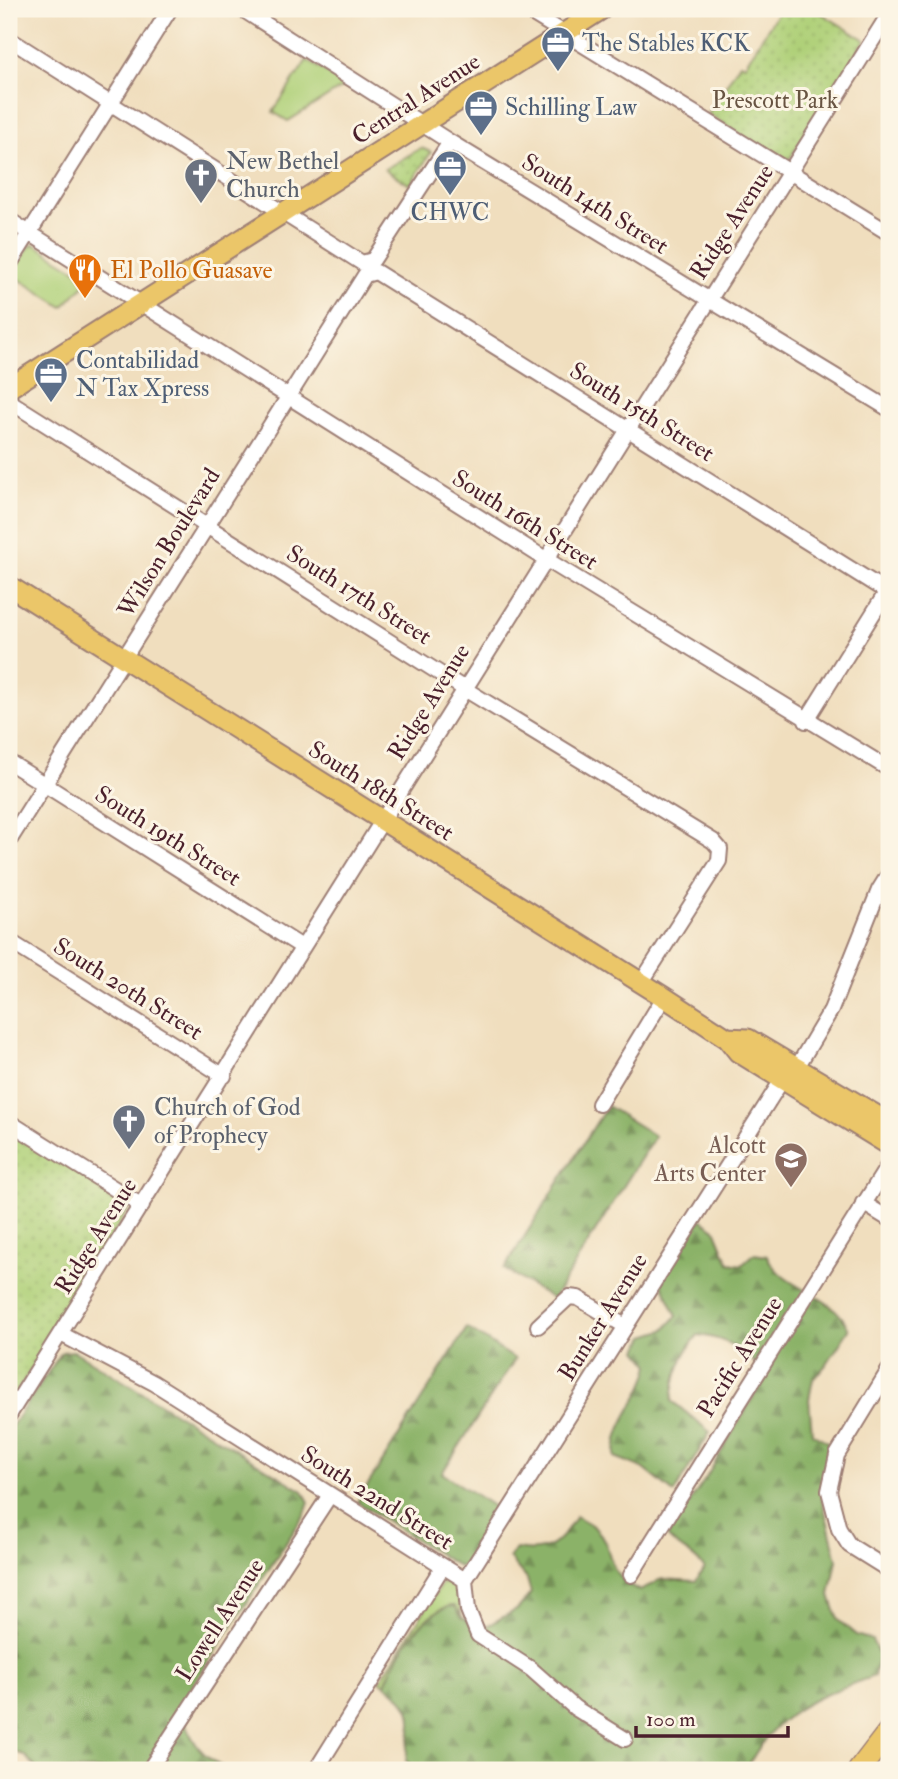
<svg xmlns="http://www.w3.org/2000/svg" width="898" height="1779" viewBox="0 0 898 1779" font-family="'IM FELL Double Pica',serif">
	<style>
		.grass { fill: #afd078; stroke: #7c7852; stroke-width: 2 }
		.forest { fill: url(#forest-firs); stroke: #6a684a; stroke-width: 2 }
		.park { fill: url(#park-dots); stroke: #7c7852; stroke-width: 2 }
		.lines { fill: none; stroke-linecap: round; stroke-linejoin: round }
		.minor-casing { stroke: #9d7e74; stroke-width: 18 }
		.major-casing { stroke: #9d7e74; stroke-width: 23 }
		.highway-casing { stroke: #9d7e74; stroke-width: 24 }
		.minor { stroke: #fff; stroke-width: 14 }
		.major { stroke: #ebc669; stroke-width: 19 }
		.highway { stroke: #ebc669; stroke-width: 21 }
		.labels { text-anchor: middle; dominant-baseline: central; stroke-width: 6; stroke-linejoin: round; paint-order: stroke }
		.service-label { font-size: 24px; fill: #4e5e75; stroke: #fcf5e5; text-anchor: start }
		.street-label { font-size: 24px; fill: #4a1f2b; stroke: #fcf5e5 }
		.park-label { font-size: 24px; fill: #685442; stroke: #fcf5e5 }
		.worship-label { font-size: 24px; fill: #5b616d; stroke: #fcf5e5; text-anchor: start }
		.food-label { font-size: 24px; fill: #c56008; stroke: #fcf5e5; text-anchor: start }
		.education-label { font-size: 24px; fill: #785e54; stroke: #fcf5e5; text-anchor: end }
	</style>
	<defs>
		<pattern id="forest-firs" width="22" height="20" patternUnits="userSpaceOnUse" patternTransform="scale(1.75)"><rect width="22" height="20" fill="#8bb268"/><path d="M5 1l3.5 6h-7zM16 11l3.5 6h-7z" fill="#749056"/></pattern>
		<pattern id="park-dots" width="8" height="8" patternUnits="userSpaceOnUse" patternTransform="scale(1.75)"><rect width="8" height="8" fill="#afd078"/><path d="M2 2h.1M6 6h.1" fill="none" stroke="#98b268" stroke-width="1.8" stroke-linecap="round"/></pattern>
	</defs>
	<rect width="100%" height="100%" fill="#fcf5e5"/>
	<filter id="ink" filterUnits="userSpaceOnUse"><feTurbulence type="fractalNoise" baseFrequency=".0143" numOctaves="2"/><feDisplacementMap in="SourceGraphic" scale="14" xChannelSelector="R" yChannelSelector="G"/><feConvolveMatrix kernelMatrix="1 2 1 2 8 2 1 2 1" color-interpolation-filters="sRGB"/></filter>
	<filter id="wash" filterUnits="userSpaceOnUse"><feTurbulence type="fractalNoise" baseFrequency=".00686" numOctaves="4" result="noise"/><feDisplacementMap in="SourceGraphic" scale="28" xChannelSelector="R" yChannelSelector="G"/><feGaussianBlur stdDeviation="1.57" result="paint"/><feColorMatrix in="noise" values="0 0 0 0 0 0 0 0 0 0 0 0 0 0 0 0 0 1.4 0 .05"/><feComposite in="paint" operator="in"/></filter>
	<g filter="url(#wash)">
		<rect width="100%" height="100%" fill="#f0debe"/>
		<path class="grass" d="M307 60 346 85 288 121 273 112Z
			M34 244 90 279 63 307 11 274 30 246Z
			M442 1583 453 1584 458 1593 462 1618 455 1606C423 1607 396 1657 385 1684L380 1681Z"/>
		<path class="forest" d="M607 1106 655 1136 553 1299 504 1269Z
			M701 1219 715 1229 729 1263 742 1265 754 1254 767 1256C784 1293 834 1291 849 1330L826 1365 813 1379 809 1399 812 1433 828 1442V1460L821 1495 837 1560 830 1595 838 1620 856 1635 872 1640 879 1655 874 1676C819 1696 781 1708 750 1762L754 1770H417L406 1761C410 1719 422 1712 385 1684 396 1657 424 1607 455 1606L462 1618 487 1626 518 1609 531 1593 527 1579 509 1558 516 1549C550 1555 559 1543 576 1516 582 1520 590 1523 595 1528 618 1550 599 1570 640 1591L661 1579 696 1581 704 1568C694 1553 678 1550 667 1536L706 1478 765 1377C750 1352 727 1338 698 1335 682 1354 674 1377 672 1401L710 1432 674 1493 643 1468 615 1457C614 1421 643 1400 650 1365L638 1350 645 1336 664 1330 677 1316 661 1282Z
			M467 1328 515 1359 442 1473 499 1510 464 1565 459 1567 357 1502Z
			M74 1351 303 1491 309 1502 305 1514 178 1708C192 1739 196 1753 227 1770H34L35 1766 24 1755 9 1750V1430L62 1352Z"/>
		<path class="park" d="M780 9H814L865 40 787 163 708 114 740 63 745 65Z
			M421 148 431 152 410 185 385 169Z
			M9 1129 126 1203 129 1208 9 1405Z"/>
	</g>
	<g filter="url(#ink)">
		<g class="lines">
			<g class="minor-casing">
				<path id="minor" d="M242 9 450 142 889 409
					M525 9 889 233
					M9 39 362 263 373 260 450 142
					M9 220 547 560 889 769
					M9 265 170 9
					M9 401 463 688 713 841 720 849 719 861 641 983
					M806 721 889 588
					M9 762 302 947
					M9 841 365 275 376 272 889 593
					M9 941 224 1076
					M797 1067 831 1010 879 890 889 874
					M599 1104 664 997
					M9 1122 142 1206
					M863 1203 889 1219
					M538 1326 569 1297 578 1298 625 1326
					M61 1334 154 1383 465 1580 468 1610 478 1635 531 1669 575 1708 625 1739
					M889 1370 837 1455 829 1491 839 1529 849 1545 889 1570
					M9 1415 889 14
					M631 1575 889 1164
					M465 1580 782 1080
					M149 1770 330 1495
					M316 1770 443 1566"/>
			</g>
			<g class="major-casing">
				<path id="major" d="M9 388 602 9
					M9 586 664 997 727 1038 738 1052 889 1145
					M727 1038 748 1039 889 1123"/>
			</g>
			<g class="highway-casing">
				<path id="highway" d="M859 1770 889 1731"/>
			</g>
			<use href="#minor" class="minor"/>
			<use href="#major" class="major"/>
			<use href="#highway" class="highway"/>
		</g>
	</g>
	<defs>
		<g id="office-pin" transform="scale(1.75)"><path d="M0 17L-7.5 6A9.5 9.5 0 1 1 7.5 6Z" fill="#5c6f8a" stroke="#fcf5e5"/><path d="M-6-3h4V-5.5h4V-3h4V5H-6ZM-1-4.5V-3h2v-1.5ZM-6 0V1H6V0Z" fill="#fff"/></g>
		<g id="church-pin" transform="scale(1.75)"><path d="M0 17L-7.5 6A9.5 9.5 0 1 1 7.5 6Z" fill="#6b7280" stroke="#fcf5e5"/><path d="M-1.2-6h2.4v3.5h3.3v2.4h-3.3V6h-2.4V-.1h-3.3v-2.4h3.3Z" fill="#fff"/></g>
		<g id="restaurant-pin" transform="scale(1.75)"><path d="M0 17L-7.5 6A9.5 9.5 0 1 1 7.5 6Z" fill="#e8710a" stroke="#fcf5e5"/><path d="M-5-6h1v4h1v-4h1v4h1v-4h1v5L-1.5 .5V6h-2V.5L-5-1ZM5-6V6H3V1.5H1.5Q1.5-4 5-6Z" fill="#fff"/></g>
		<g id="school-pin" transform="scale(1.75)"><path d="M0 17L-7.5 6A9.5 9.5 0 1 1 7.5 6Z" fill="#8d6e63" stroke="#fcf5e5"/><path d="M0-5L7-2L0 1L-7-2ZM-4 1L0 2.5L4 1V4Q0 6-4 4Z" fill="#fff"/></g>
	</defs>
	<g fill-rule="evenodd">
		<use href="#office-pin" x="558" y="43"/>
		<use href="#office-pin" x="481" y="107"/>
		<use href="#office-pin" x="450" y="167"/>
		<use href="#church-pin" x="201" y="175"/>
		<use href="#restaurant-pin" x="85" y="270"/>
		<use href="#office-pin" x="51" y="374"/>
		<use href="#church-pin" x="129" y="1121"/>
		<use href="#school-pin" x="791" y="1159"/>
	</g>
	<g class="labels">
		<g class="service-label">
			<text x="582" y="43">The Stables KCK</text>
			<text x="505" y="107">Schilling Law</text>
			<text x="450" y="212" text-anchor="middle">CHWC</text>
			<text x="76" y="360">Contabilidad<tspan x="76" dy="28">N Tax Xpress</tspan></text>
		</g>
		<g class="street-label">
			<text transform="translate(416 99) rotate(-33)">Central Avenue</text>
			<text transform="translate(595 204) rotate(32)">South 14th Street</text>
			<text transform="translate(732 222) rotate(-57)">Ridge Avenue</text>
			<text transform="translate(642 412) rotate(32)">South 15th Street</text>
			<text transform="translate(525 520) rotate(32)">South 16th Street</text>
			<text transform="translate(169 543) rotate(-58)">Wilson Boulevard</text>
			<text transform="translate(359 595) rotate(32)">South 17th Street</text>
			<text transform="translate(429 702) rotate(-58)">Ridge Avenue</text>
			<text transform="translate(381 791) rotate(32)">South 18th Street</text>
			<text transform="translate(168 836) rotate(32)">South 19th Street</text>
			<text transform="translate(128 989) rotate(32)">South 20th Street</text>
			<text transform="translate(96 1236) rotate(-58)">Ridge Avenue</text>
			<text transform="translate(603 1317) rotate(-58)">Bunker Avenue</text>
			<text transform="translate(740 1357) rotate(-58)">Pacific Avenue</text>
			<text transform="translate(377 1498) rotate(32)">South 22nd Street</text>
			<text transform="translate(220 1620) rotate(-57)">Lowell Avenue</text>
		</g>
		<g class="park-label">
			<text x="775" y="100">Prescott Park</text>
		</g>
		<g class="worship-label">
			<text x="226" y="161">New Bethel<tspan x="226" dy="28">Church</tspan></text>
			<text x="154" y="1107">Church of God<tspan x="154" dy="28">of Prophecy</tspan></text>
		</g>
		<g class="food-label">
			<text x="110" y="270">El Pollo Guasave</text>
		</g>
		<g class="education-label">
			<text x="766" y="1145">Alcott<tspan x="766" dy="28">Arts Center</tspan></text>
		</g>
	</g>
	<rect width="898" height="1779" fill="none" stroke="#fcf5e5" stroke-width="35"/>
	<path d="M636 1726v10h152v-10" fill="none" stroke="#4a1f2b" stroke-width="3.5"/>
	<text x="646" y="1726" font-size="21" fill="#4a1f2b" stroke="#fcf5e5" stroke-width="5" paint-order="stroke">100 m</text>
</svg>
